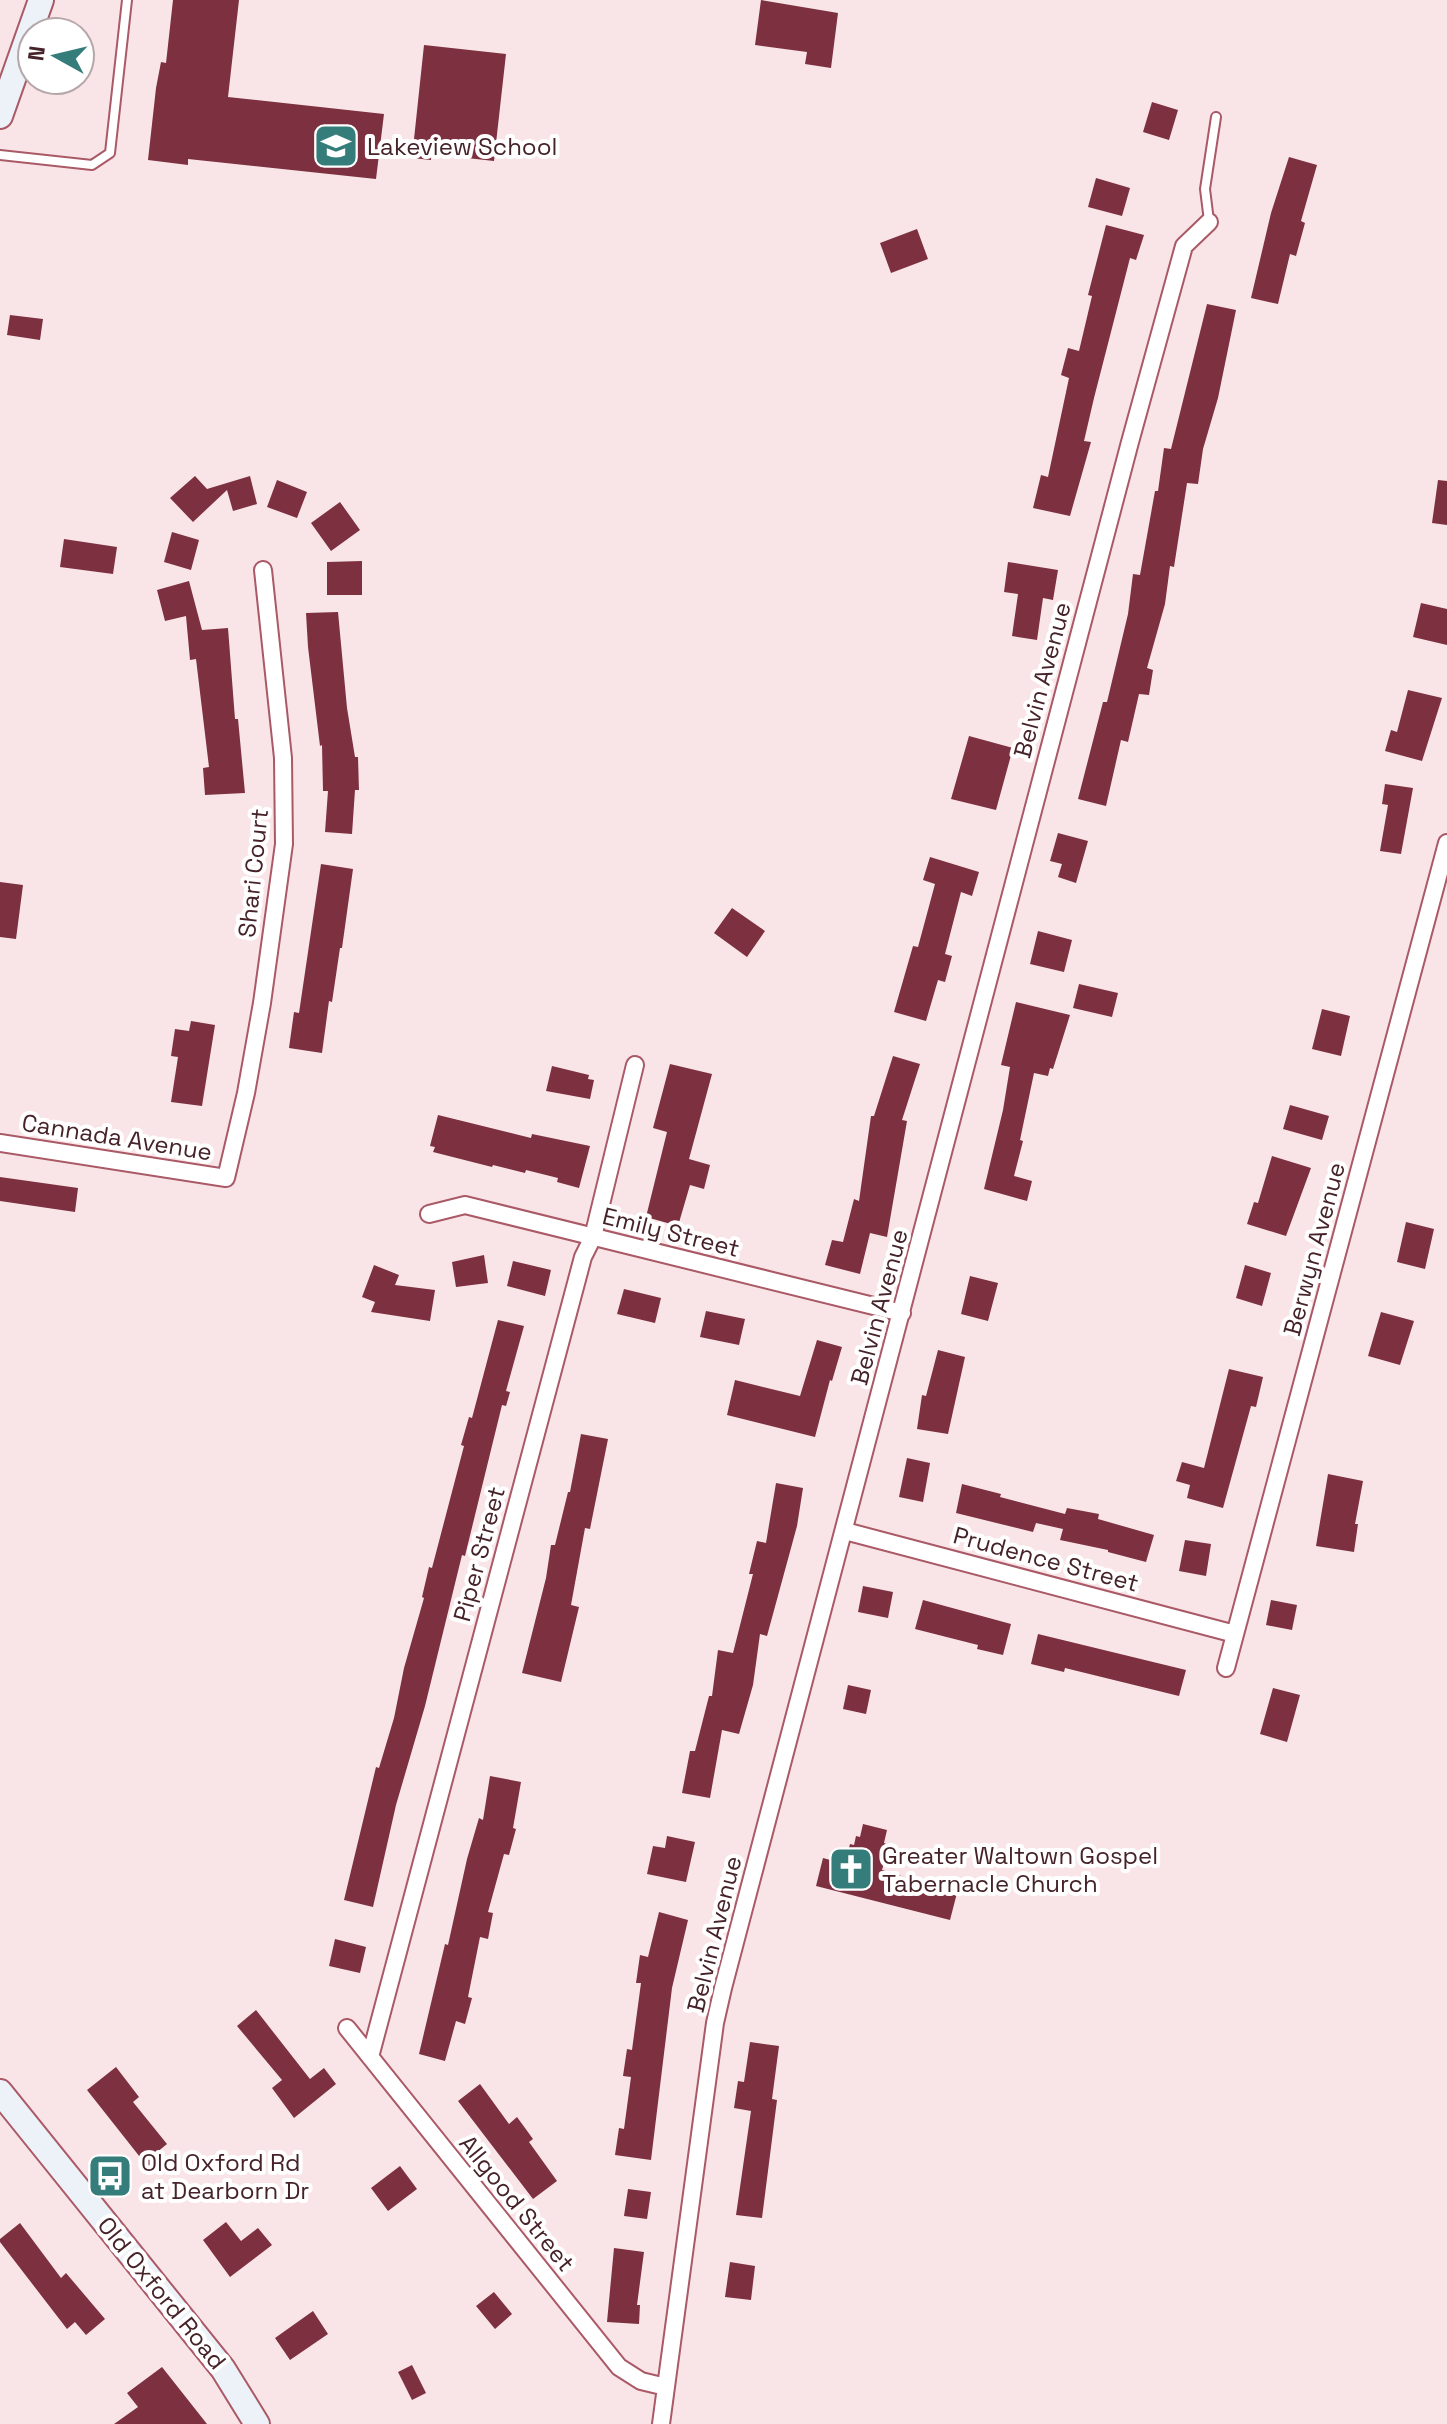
<svg xmlns="http://www.w3.org/2000/svg" width="1447" height="2424" viewBox="0 0 1447 2424" font-family="'Space Grotesk',sans-serif">
	<style>
		.building { fill: #7d303f }
		.lines { fill: none; stroke-linecap: round; stroke-linejoin: round }
		.lane-casing { stroke: #aa5966; stroke-width: 12 }
		.street-casing { stroke: #aa5966; stroke-width: 20 }
		.secondary-casing { stroke: #aa5966; stroke-width: 28 }
		.lane { stroke: #fff; stroke-width: 8 }
		.street { stroke: #fff; stroke-width: 16 }
		.secondary { stroke: #ecf2f8; stroke-width: 24 }
		.labels { text-anchor: middle; dominant-baseline: central; stroke-width: 8; stroke-linejoin: round; paint-order: stroke }
		.poi-label { font-size: 24px; fill: #452328; stroke: #fff; text-anchor: start }
		.street-label { font-size: 24px; fill: #452328; stroke: #fff }
	</style>
	<rect width="100%" height="100%" fill="#f9e5e7"/>
	<path class="building" d="M173 0H239L228 97 384 114 376 179 188 159V165L148 160 156 88 161 62 166 63Z
		M761 0 838 13 831 68 805 64 807 52 755 45Z
		M424 45 506 54 494 161 431 154V160L412 158Z
		M1152 102 1178 110 1169 140 1143 132Z
		M1289 157 1317 165 1301 221 1305 223 1296 256 1290 254 1278 304 1251 298 1271 213Z
		M1096 178 1130 188 1122 216 1088 207Z
		M1106 225 1144 235 1136 260 1130 258 1094 398 1084 441 1091 442 1070 516 1033 508 1041 475 1048 477 1069 378 1061 375 1068 348 1079 351 1092 296 1088 295Z
		M917 229 928 259 891 273 880 243Z
		M1207 304 1236 310 1218 398 1203 449 1198 484 1187 483 1174 567 1170 566 1165 604 1147 668 1153 670 1149 695 1139 694 1128 742 1121 740 1106 806 1078 799 1103 702H1107L1128 614 1133 574 1140 575 1155 491H1158L1164 448 1171 449Z
		M10 315 43 319 40 340 7 335Z
		M195 476 207 489 250 476 257 504 233 511 227 490 193 522 170 498Z
		M277 480 307 492 297 518 267 507Z
		M1438 480 1447 481V525L1432 523Z
		M340 502 360 530 331 551 311 523Z
		M172 532 199 540 191 570 164 562Z
		M64 539 117 547 113 574 60 567Z
		M362 561V595H327V562Z
		M1008 562 1058 570 1053 600 1043 598 1037 640 1012 636 1018 594 1004 592Z
		M189 581 202 630 228 628 235 719H238L245 793 205 795 203 768 209 767 196 659 190 660 186 616 165 621 157 590Z
		M1421 603 1447 609V645L1413 637Z
		M338 612 347 708 355 757H358L359 790H355L352 834 325 832 328 791H323L322 745 320 746 308 647 306 613Z
		M1408 690 1442 698 1422 761 1385 751 1391 730 1397 732Z
		M969 736 1013 748 996 810 951 799Z
		M1385 784 1413 788 1401 854 1380 851 1388 805 1382 804Z
		M1058 833 1088 841 1076 883 1058 877 1062 864 1050 861Z
		M930 857 979 872 972 896 961 892 945 954 952 956 945 982 938 980 926 1021 894 1012 913 946 918 947 935 884 923 880Z
		M321 864 353 869 342 948H340L332 1002 329 1001 322 1053 289 1048 294 1012 299 1013Z
		M0 882 23 885 16 939 0 937Z
		M732 908 765 931 747 957 714 933Z
		M1038 931 1072 940 1064 972 1030 964Z
		M1079 984 1118 993 1112 1017 1073 1008Z
		M1016 1002 1070 1015 1053 1069 1050 1068 1048 1076 1034 1073 1020 1140 1023 1141 1014 1176 1032 1181 1027 1201 984 1189 1003 1110 1010 1067 1001 1065Z
		M1322 1009 1350 1016 1341 1056 1312 1049Z
		M191 1021 215 1025 202 1106 171 1102 178 1057 171 1056 175 1029 189 1031Z
		M893 1056 920 1064 902 1120 907 1121 887 1237 870 1233 860 1274 825 1265 832 1240 843 1242 854 1199 859 1201 871 1116H874Z
		M670 1064 712 1074 689 1159 710 1165 704 1189 690 1185 678 1226 646 1217 667 1132 653 1128Z
		M552 1066 589 1075 588 1079 594 1080 590 1099 546 1091Z
		M1290 1105 1329 1116 1322 1140 1283 1129Z
		M438 1115 531 1138 532 1134 590 1146 579 1188 557 1182 558 1178 526 1170 525 1173 493 1165 492 1167 433 1152 435 1147 430 1146Z
		M1272 1156 1311 1168 1286 1236 1247 1224 1254 1202 1258 1203Z
		M0 1177 78 1188 75 1212 0 1201Z
		M1406 1222 1434 1229 1425 1269 1397 1262Z
		M484 1255 488 1283 456 1287 452 1262Z
		M513 1261 551 1270 545 1296 507 1286Z
		M374 1265 399 1275 395 1285 435 1290 430 1321 371 1312 375 1302 362 1297Z
		M1245 1265 1271 1273 1262 1306 1236 1298Z
		M970 1276 998 1283 988 1321 961 1314Z
		M624 1289 661 1298 655 1323 617 1314Z
		M706 1311 745 1319 739 1345 700 1337Z
		M1381 1312 1414 1321 1400 1365 1368 1356Z
		M498 1320 524 1326 506 1391 510 1392 506 1406 502 1405 465 1556 462 1555 425 1706 396 1805 373 1907 344 1900 376 1767 379 1768 394 1718 404 1668 424 1598 422 1597 429 1567 432 1568 464 1446 461 1445 469 1417 472 1418Z
		M817 1340 842 1347 832 1381 830 1380 815 1437 727 1415 735 1380 800 1396Z
		M938 1350 965 1357 948 1434 917 1429 922 1395 926 1396Z
		M1229 1369 1263 1377 1256 1407 1251 1406 1223 1508 1187 1498 1190 1485 1176 1481 1182 1462 1204 1468Z
		M581 1434 608 1439 590 1529 585 1528 571 1605 579 1607 561 1682 522 1673 546 1578 551 1545H555L568 1492H570Z
		M907 1458 930 1463 923 1502 899 1497Z
		M1328 1474 1363 1481 1355 1524H1358L1354 1552 1316 1546Z
		M776 1483 803 1488 797 1526 767 1636 760 1634 753 1685 739 1734 722 1730 710 1798 682 1793 690 1751H695L709 1696H712L718 1650 733 1653 753 1574H749L757 1541 766 1543Z
		M962 1484 1001 1494 1000 1497 1065 1514 1067 1508 1099 1514 1098 1519 1154 1535 1146 1562 1108 1552V1550L1060 1540 1063 1529 1036 1523 1033 1532 956 1513Z
		M1185 1540 1211 1544 1206 1576 1179 1571Z
		M863 1586 893 1592 888 1618 858 1612Z
		M923 1600 1011 1624 1003 1655 977 1649 978 1645 915 1629Z
		M1271 1600 1297 1605 1292 1630 1266 1625Z
		M1038 1634 1186 1670 1179 1696 1065 1668 1064 1672 1031 1664Z
		M848 1685 871 1690 866 1714 843 1709Z
		M1273 1688 1300 1695 1287 1742 1260 1734Z
		M490 1776 521 1782 513 1828 516 1829 509 1855 504 1854 488 1912 493 1913 488 1939 480 1937 468 1997 472 1998 465 2024 456 2021 445 2061 419 2054 445 1944 448 1945 467 1859 479 1818 483 1820Z
		M863 1824 887 1830 884 1843 889 1845 882 1870 957 1893 950 1920 816 1886 823 1858 845 1864 850 1844 854 1845 856 1836 860 1837Z
		M667 1836 695 1842 686 1882 647 1874 653 1846 665 1848Z
		M659 1912 688 1920 672 1988 651 2160 615 2155 619 2128 624 2129 631 2077 623 2076 627 2049 632 2050 641 1983H636L640 1955 648 1957Z
		M335 1939 366 1947 360 1973 329 1966Z
		M256 2010 310 2079 324 2068 336 2084 294 2118 272 2088 282 2080 237 2026Z
		M750 2042 779 2046 772 2099 777 2100 762 2218 736 2215 751 2111 734 2108 738 2081 744 2082Z
		M116 2067 139 2097 133 2102 167 2144 156 2153 163 2161 151 2171 87 2090Z
		M480 2084 509 2124 517 2117 533 2139 529 2142 557 2181 533 2199 458 2101Z
		M400 2166 417 2189 388 2211 371 2188Z
		M628 2189 651 2192 647 2219 624 2216Z
		M226 2222 241 2241 258 2228 272 2245 230 2277 203 2240Z
		M20 2223 61 2278 66 2273 105 2319 86 2335 75 2322 67 2329 0 2242V2239Z
		M614 2248 644 2252 637 2305H640L639 2324 607 2322Z
		M730 2262 755 2266 751 2300 725 2297Z
		M494 2292 512 2314 495 2329 476 2306Z
		M313 2311 328 2334 290 2360 275 2338Z
		M412 2365 426 2393 412 2400 398 2372Z
		M162 2367 207 2424H114L138 2407 127 2393Z"/>
	<g class="lines">
		<g class="lane-casing">
			<path id="lane" d="M0 155 92 165 110 153 127 0
				M1209 221 1205 189 1216 117"/>
		</g>
		<g class="street-casing">
			<path id="street" d="M0 1143 226 1178 246 1093 262 1003 284 844 283 758 263 570
				M429 1214 465 1205 902 1313
				M845 1531 1235 1634
				M1226 1668 1447 843
				M347 2028 619 2367 641 2381 666 2387
				M370 2057 583 1257 593 1237 635 1065
				M661 2424 715 2023 723 1988 1130 442 1184 246 1209 222"/>
		</g>
		<g class="secondary-casing">
			<path id="secondary" d="M0 116 41 0
				M0 2092 223 2369 257 2424"/>
		</g>
		<use href="#lane" class="lane"/>
		<use href="#street" class="street"/>
		<use href="#secondary" class="secondary"/>
	</g>
	<defs>
		<g id="school-square" transform="scale(2.3)"><rect x="-9" y="-9" width="18" height="18" rx="4" fill="#357d7a" stroke="#fff"/><path d="M0-5L7-2L0 1L-7-2ZM-4 1L0 2.5L4 1V4Q0 6-4 4Z" fill="#fff"/></g>
		<g id="church-square" transform="scale(2.3)"><rect x="-9" y="-9" width="18" height="18" rx="4" fill="#357d7a" stroke="#fff"/><path d="M-1.2-6h2.4v3.5h3.3v2.4h-3.3V6h-2.4V-.1h-3.3v-2.4h3.3Z" fill="#fff"/></g>
		<g id="bus-square" transform="scale(2.3)"><rect x="-9" y="-9" width="18" height="18" rx="4" fill="#357d7a" stroke="#fff"/><path d="M-5-6H5V4H4V6H2V4H-2V6H-4V4H-5ZM-3.5-4V0h7V-4ZM-3.5 1.2v1.5H-2V1.2ZM2 1.2v1.5H3.5V1.2Z" fill="#fff"/></g>
	</defs>
	<g fill-rule="evenodd">
		<use href="#school-square" x="336" y="146"/>
		<use href="#church-square" x="851" y="1869"/>
		<use href="#bus-square" x="110" y="2176"/>
	</g>
	<g class="labels">
		<g class="poi-label">
			<text x="367" y="146">Lakeview School</text>
			<text x="882" y="1855">Greater Waltown Gospel<tspan x="882" dy="28">Tabernacle Church</tspan></text>
			<text x="141" y="2162">Old Oxford Rd<tspan x="141" dy="28">at Dearborn Dr</tspan></text>
		</g>
		<g class="street-label">
			<text transform="translate(1042 680) rotate(-75)">Belvin Avenue</text>
			<text transform="translate(253 873) rotate(-84)">Shari Court</text>
			<text transform="translate(117 1137) rotate(9)">Cannada Avenue</text>
			<text transform="translate(671 1232) rotate(14)">Emily Street</text>
			<text transform="translate(1314 1249) rotate(-75)">Berwyn Avenue</text>
			<text transform="translate(879 1307) rotate(-75)">Belvin Avenue</text>
			<text transform="translate(479 1554) rotate(-75)">Piper Street</text>
			<text transform="translate(1046 1559) rotate(15)">Prudence Street</text>
			<text transform="translate(714 1934) rotate(-76)">Belvin Avenue</text>
			<text transform="translate(517 2203) rotate(51)">Allgood Street</text>
			<text transform="translate(162 2293) rotate(51)">Old Oxford Road</text>
		</g>
	</g>
	<g transform="translate(56 56) rotate(278)"><circle r="38" fill="#ffffff" stroke="#b5a7a9" stroke-width="2"/>
	<path d="M0-6L14 30L0 20L-14 30Z" fill="#357d7a"/>
	<text y="-12" font-size="22" font-weight="bold" text-anchor="middle" fill="#452328">N</text>
	</g>
</svg>
